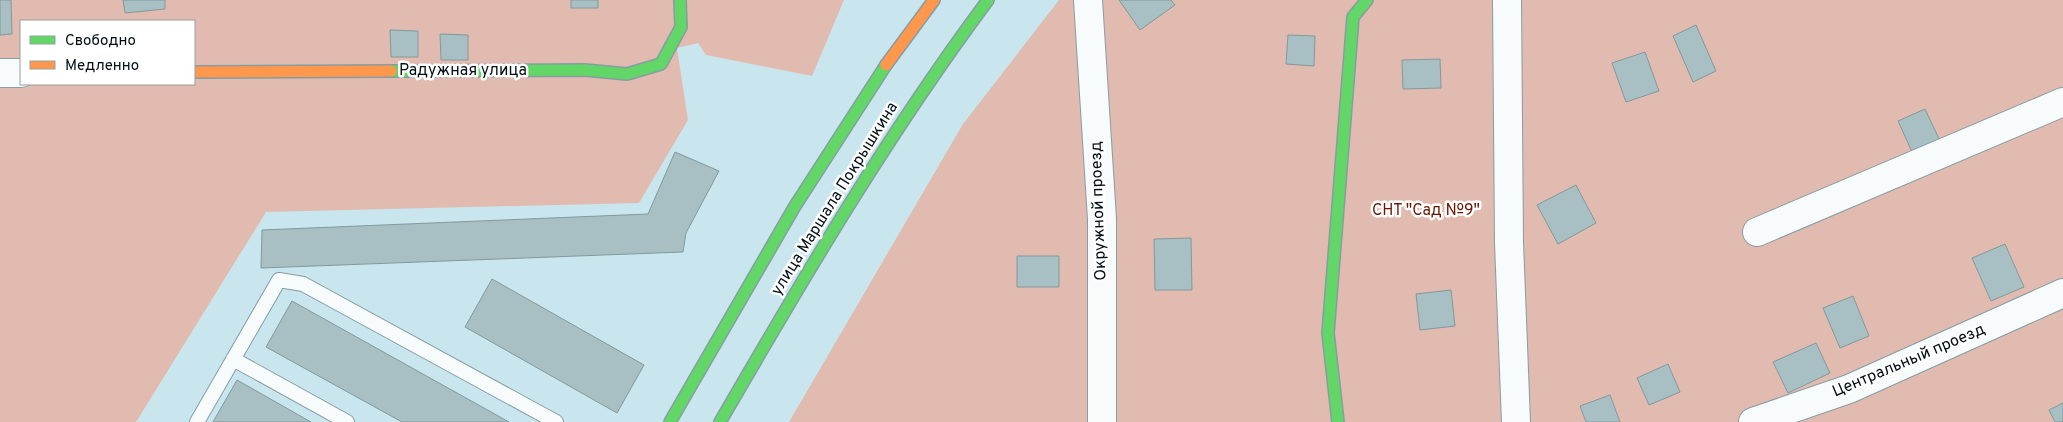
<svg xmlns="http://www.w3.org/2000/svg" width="2063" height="422" viewBox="0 0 2063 422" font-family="Overpass,sans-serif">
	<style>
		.green { fill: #e1bbb0; fill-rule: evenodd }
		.building { fill: #a8bfc3; stroke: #82999d }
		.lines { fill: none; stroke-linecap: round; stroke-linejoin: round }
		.lane-casing { stroke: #869da3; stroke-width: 16 }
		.street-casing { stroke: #869da3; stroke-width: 30 }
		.fast-casing { stroke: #869da3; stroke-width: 14 }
		.slow-casing { stroke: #869da3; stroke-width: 14 }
		.lane { stroke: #f7fbfc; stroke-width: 14 }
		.street { stroke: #f7fbfc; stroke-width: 28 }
		.fast { stroke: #63d668; stroke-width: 11 }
		.slow { stroke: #ff974d; stroke-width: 11 }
		.labels { text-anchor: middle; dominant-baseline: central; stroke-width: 5; stroke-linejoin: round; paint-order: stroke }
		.street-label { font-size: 16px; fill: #000f14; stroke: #fff }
		.park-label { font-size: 16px; fill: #681600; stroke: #fff }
	</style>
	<rect width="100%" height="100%" fill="#c9e6ee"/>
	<path class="green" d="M0 0H844L812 76 706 55 698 43 677 48 688 120 639 203 266 212 136 422H0ZM21 21H194V84H21Z
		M1059 0H2063V422H789L963 124Z"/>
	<path class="building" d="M0 0H11L12 34 0 35Z
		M123 0H165V9L125 13Z
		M571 0H598V8H571Z
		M1119 0H1171L1175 5 1140 30Z
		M1696 25 1716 71 1693 82 1673 36Z
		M390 30 418 31V57H391Z
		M440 34 468 35V60H441Z
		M1288 35 1315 36 1314 66 1286 64Z
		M1645 52 1659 91 1626 102 1612 63Z
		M1440 59 1441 88 1403 89 1402 60Z
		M1925 109 1940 141 1913 154 1898 121Z
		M675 152 719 171 686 233 683 252 261 268 262 230 648 214Z
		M1576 185 1596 223 1558 244 1537 205Z
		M1191 238 1192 290H1155L1154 239Z
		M2005 244 2024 287 1991 301 1972 258Z
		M1017 256H1059V287H1017Z
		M492 279 644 365 617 413 465 327Z
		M1451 290 1455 326 1420 330 1416 294Z
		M1853 296 1869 336 1840 348 1823 308Z
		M292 301 509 422H402L266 347Z
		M1816 343 1830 373 1788 393 1773 362Z
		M1668 364 1680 392 1649 405 1637 378Z
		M237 380 311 422H213Z
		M1610 395 1620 422H1586L1580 406Z
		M2063 403V422H2055L2049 410Z"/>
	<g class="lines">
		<g class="lane-casing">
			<path id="lane" d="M233 359 347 422
				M197 422 279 280 303 284 556 422"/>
		</g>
		<g class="street-casing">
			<path id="street" d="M1088 0 1102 219V422
				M1507 0 1509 243 1516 422
				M0 73H21
				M1757 232 2063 102
				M1753 422 1849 389 2063 293"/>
		</g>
		<g class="fast-casing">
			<path id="fast" d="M391 71 585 70 627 74 661 64 681 27 680 0
				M670 422 795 206 886 65
				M720 422C804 277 888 134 988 0
				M1338 422 1328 333 1353 17 1367 0"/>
		</g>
		<g class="slow-casing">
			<path id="slow" d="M886 65 934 0
				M194 72 391 71"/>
		</g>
		<use href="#lane" class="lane"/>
		<use href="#street" class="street"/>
		<use href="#fast" class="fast"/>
		<use href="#slow" class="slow"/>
	</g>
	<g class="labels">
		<g class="street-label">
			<text x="463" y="71">Радужная улица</text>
			<text transform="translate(835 199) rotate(-58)">улица Маршала Покрышкина</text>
			<text transform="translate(1099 211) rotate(-92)">Окружной проезд</text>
			<text transform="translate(1909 361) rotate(-23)">Центральный проезд</text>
		</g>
		<g class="park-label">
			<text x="1426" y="211">СНТ "Сад №9"</text>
		</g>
	</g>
	<rect x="20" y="20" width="175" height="65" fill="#ffffff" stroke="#999fa1"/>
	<rect x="30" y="36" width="25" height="8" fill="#63d668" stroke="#999fa1"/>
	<text x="65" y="45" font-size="15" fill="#000f14">Свободно</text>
	<rect x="30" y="61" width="25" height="8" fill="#ff974d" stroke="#999fa1"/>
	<text x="65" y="70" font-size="15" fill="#000f14">Медленно</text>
</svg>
